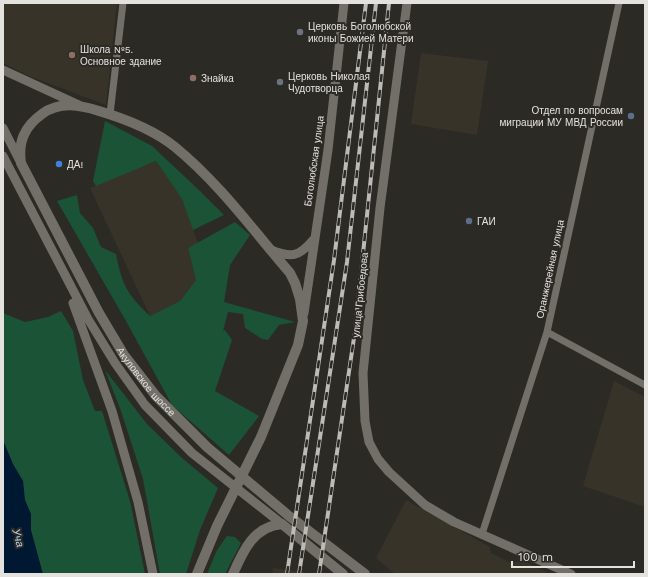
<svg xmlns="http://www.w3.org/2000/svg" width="648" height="577" viewBox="0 0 648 577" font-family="'Work Sans',sans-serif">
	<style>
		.built { fill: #383328 }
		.green { fill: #1b5337 }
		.water { fill: #001831 }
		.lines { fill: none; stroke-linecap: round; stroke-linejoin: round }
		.minor { stroke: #726f69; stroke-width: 7 }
		.tertiary { stroke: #726f69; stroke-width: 9 }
		.secondary { stroke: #726f69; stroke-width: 10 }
		.rail-casing { stroke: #bdbbb8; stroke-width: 4 }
		.rail { stroke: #2c2a25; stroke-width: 2.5; stroke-dasharray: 8; stroke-linecap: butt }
		.worship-dot { fill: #6b7280; stroke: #2c2a25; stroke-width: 1.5 }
		.education-dot { fill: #8d6e63; stroke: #2c2a25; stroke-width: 1.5 }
		.service-dot { fill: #5c6f8a; stroke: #2c2a25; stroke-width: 1.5 }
		.shop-dot { fill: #3f7fe0; stroke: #2c2a25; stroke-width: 1.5 }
		.labels { text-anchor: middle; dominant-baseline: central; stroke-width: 4; stroke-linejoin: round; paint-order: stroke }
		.poi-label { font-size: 10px; fill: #e4e2df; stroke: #2c2a25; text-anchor: start }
		.street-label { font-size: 10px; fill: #e4e2df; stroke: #2c2a25 }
		.water-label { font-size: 11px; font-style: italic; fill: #b5d1ef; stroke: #2c2a25 }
	</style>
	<rect width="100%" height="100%" fill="#2c2a25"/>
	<path class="built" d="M3 3H117L106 105 29 76 3 63Z
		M421 53 488 61 477 135 411 124Z
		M156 161 182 199 198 243 188 248 196 280 180 301 150 316 90 188Z
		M614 381 645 397V507L583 486Z
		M406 500 490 547 491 553 511 563 524 561 546 572 545 574H395L376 558Z
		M273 568 287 570 316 574H272Z"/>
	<path class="green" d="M105 121 152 146 201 192 224 215 193 230 182 199 156 161 96 186 93 181Z
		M77 195 80 213 93 228 101 247 116 254C122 285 127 294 150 316L180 301 196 280 188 248 235 222 250 235 230 265 224 302 295 322 279 325 268 340 262 339 245 328 243 314 228 312 223 331 225 330 232 340 215 391 259 416 229 455 172 405 126 321 57 201Z
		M61 311 73 331 83 380 95 411H102L130 501 145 574H3V313L25 322 48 317Z
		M105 370 147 424 182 458 218 488 200 530 186 574H160L143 479 121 411Z
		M227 536 235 537 241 543 225 574H207L217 550Z"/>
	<path class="water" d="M3 440 13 464 23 481 25 500 31 514V530L43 574H3Z"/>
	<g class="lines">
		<path class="minor" d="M110 114 123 3
			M547 332 645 385
			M482 534 547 332 619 3"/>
		<path class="tertiary" d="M407 3 380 208 363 373 365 421 369 442 378 459 389 472 425 505 454 522 571 574
			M3 70 79 105
			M3 128 21 163
			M3 156 88 319 115 363 145 405 192 453 282 524
			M271 250C291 258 299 257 313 240
			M73 303 112 411 138 502 153 574
			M304 313 328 150 344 3"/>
		<g class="secondary">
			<path id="s1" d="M197 574 217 526 261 437 298 345 303 321 300 299 295 283 290 273C253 230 219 183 175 147 154 130 126 119 99 111 80 105 60 101 42 114 24 127 18 142 21 163L99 313 124 355 156 396 207 447 289 516 297 522 365 574"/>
			<path d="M233 574C243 551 254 526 282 524L343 574"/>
		</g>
		<g class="rail-casing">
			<path id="rail" d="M287 574 334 260 366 3
				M299 574 347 262 376 3
				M319 574 355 331 389 3"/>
		</g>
		<use href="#rail" class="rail"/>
	</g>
	<g class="worship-dot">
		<circle cx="300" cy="32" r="4"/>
		<circle cx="280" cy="82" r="4"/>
	</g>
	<g class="education-dot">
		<circle cx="72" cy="55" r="4"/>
		<circle cx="193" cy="78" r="4"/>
	</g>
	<g class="service-dot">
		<circle cx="631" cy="116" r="4"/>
		<circle cx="469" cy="221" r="4"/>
	</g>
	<circle class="shop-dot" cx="59" cy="164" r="4"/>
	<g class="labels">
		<g class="poi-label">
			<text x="308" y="26">Церковь Боголюбской<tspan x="308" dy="12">иконы Божией Матери</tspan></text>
			<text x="80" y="49">Школа №5.<tspan x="80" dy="12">Основное здание</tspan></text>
			<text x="288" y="76">Церковь Николая<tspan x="288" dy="12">Чудотворца</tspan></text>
			<text x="201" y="78">Знайка</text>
			<text x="623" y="110" text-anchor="end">Отдел по вопросам<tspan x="623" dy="12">миграции МУ МВД России</tspan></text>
			<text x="67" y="164">ДА!</text>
			<text x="477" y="221">ГАИ</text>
		</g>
		<g class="street-label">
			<text transform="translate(314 161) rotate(-82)">Боголюбская улица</text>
			<text transform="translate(550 269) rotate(-78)">Оранжерейная улица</text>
			<text transform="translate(360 295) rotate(-84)">улица Грибоедова</text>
			<text stroke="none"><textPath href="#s1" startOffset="949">Акуловское шоссе</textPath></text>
		</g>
		<g class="water-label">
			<text transform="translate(18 538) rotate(75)">Уча</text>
		</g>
	</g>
	<rect width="648" height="577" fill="none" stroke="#e4e2df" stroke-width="8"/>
	<path d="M512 561v6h122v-6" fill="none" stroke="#e4e2df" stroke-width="2"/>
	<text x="518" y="561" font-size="12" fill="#e4e2df" stroke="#2c2a25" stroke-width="3" paint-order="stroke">100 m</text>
</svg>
